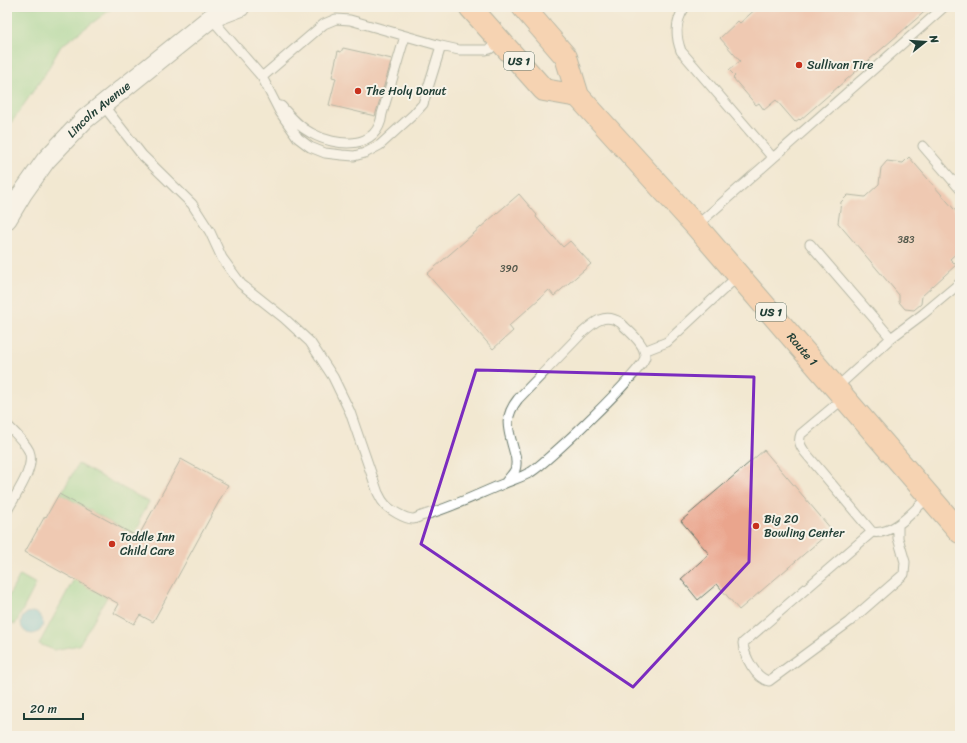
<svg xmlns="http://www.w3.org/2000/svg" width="967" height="743" viewBox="0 0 967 743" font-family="Sriracha,sans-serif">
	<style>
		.green { fill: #92d68e; stroke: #588a61 }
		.water { fill: #4cb5ca; stroke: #36797f }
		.building { fill: #eaa58d }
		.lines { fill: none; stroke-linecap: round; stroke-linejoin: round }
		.lane-casing { stroke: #69796b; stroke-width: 11 }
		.street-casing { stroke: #69796b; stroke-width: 21 }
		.primary-casing { stroke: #69796b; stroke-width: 24 }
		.lane { stroke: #fff; stroke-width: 9 }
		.street { stroke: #fff; stroke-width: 19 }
		.primary { stroke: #fbbb8c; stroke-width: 22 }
		.marked { fill: none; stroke: #7b2cbf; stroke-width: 3; stroke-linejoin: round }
		.poi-dot { fill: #c8321e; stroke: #f7f3e8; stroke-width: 1.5 }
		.labels { text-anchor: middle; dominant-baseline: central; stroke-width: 4; stroke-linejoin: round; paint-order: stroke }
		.number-label { font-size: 10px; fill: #52574a }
		.shield { fill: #f7f3e8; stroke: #60746a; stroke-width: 1 }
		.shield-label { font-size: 11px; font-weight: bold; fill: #1f3d34 }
		.poi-label { font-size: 12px; fill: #1f3d34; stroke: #f7f3e8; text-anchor: start }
		.street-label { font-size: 12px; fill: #1f3d34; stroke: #f7f3e8 }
	</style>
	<rect width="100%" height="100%" fill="#f7f3e8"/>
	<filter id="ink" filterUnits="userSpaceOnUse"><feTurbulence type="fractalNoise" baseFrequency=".025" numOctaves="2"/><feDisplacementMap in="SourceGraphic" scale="8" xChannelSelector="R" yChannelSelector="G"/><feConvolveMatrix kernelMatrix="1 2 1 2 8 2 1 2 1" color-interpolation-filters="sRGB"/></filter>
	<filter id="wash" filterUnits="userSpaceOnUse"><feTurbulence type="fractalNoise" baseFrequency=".012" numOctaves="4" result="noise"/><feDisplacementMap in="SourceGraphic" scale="16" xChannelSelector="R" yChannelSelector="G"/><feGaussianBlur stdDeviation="0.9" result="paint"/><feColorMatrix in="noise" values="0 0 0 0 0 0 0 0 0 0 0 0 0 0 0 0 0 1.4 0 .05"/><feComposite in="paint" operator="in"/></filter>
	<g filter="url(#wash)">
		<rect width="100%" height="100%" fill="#f2e8d1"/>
		<path class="green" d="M7 7H114L61 46 45 74 7 129Z
			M78 464 149 502 139 520 141 522 134 535 61 494Z
			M20 575 36 584 15 625 7 620V599Z
			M74 579 107 597 79 645 54 650 39 644Z"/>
		<path class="water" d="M21 623a11 11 0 1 1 22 0a11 11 0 1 1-22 0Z"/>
		<g id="blocks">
			<path class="building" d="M758 7H930L800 120 799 119 795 122 776 100 764 110 759 103 756 105 733 78 735 76 729 70 740 61 720 38 738 21 740 23Z
				M343 48 392 59 375 116 329 105 336 78 332 77 338 51 341 52Z
				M909 157 960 216V250L950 259 956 265 922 296 921 304 914 310 905 309 899 302V295L838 223 841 202 848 195 865 197 879 184 881 168 887 161 903 163Z
				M519 194 537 215 536 217 563 247 570 241 591 264 554 296 549 290 509 326 513 331 493 349 427 274Z
				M764 450 832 530 739 610 717 584 698 600 681 579 709 554 681 521Z
				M181 459 228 485 153 622 140 615 134 624 114 613 119 604 25 552 45 516 46 517 59 494 138 537Z"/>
		</g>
	</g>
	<g filter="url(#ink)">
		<use href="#blocks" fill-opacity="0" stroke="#69796b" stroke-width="1"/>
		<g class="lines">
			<g class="lane-casing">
				<path id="lane" d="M685 7C675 21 675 35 681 51L773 158
					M211 18 262 77 280 112 298 138 310 147 325 153 342 155 354 156 365 153 380 145 414 114 423 104 441 46 350 20 336 19 324 24 262 77
					M441 46 459 50H486L490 49 499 39
					M103 105 142 155 192 204 210 232 222 258 241 284 284 318 310 342 333 377 350 412 378 493C380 496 381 500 384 503 388 509 405 519 413 519 415 519 419 517 421 516 449 509 476 495 503 484 512 480 522 477 531 472 547 462 644 370 645 357 646 344 629 332 621 323 605 312 594 322 582 333L518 399C503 418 508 429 514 451 516 457 517 464 515 470 513 474 509 478 506 482
					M281 106C290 116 299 127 311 133 336 147 378 151 382 114L405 36
					M923 146 960 189
					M696 226 944 7
					M810 244 891 338
					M644 351 667 342 739 275
					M836 388 891 338 923 314 960 283
					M844 398 801 434C798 441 800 445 804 451L872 532 743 643C744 656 756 679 769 681L849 622 904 574 905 562 898 538V525
					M7 425C15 433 24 441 29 451 36 468 15 495 7 511
					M872 532C894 536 914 510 929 496"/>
			</g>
			<g class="street-casing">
				<g id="street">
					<path id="s1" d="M7 219 22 194 46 160 85 119 211 18 240 7"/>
				</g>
			</g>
			<g class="primary-casing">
				<g id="primary">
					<path d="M470 7 544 90 578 96"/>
					<path id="s2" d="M523 7 566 57 578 96 696 226 960 532"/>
				</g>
			</g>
			<use href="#lane" class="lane"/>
			<use href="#street" class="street"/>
			<use href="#primary" class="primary"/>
		</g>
	</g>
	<path d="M0 0H967V743H0ZM476 370 754 377 749 562 633 687 421 544Z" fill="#f2e8d1" fill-opacity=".55" fill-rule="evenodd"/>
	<path class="marked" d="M476 370 754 377 749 562 633 687 421 544Z"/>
	<g class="poi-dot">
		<circle cx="799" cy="65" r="4"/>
		<circle cx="358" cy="91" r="4"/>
		<circle cx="756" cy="526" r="4"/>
		<circle cx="112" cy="544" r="4"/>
	</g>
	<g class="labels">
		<g class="number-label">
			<text x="906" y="240">383</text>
			<text x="509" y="269">390</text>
		</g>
		<g class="shield">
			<rect x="504" y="52" width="30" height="18" rx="3"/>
			<rect x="756" y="303" width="30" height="18" rx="3"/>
		</g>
		<g class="shield-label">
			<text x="519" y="61">US 1</text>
			<text x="771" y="312">US 1</text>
		</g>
		<g class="poi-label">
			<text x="807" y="65">Sullivan Tire</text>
			<text x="366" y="91">The Holy Donut</text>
			<text x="764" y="519">Big 20<tspan x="764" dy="14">Bowling Center</tspan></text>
			<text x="120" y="537">Toddle Inn<tspan x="120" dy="14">Child Care</tspan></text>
		</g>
		<g class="street-label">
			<text stroke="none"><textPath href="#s1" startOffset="144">Lincoln Avenue</textPath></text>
			<text stroke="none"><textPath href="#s2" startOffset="445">Route 1</textPath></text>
		</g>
	</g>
	<rect width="967" height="743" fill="none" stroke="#f7f3e8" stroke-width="24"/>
	<g transform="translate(925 42) rotate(73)" stroke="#f7f3e8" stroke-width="3" paint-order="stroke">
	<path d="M0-3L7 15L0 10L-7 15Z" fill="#1f3d34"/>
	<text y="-6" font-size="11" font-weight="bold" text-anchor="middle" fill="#1f3d34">N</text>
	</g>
	<path d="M24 713v6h59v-6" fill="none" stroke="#1f3d34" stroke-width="2"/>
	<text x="30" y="713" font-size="12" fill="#1f3d34" stroke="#f7f3e8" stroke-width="3" paint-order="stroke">20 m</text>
</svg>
